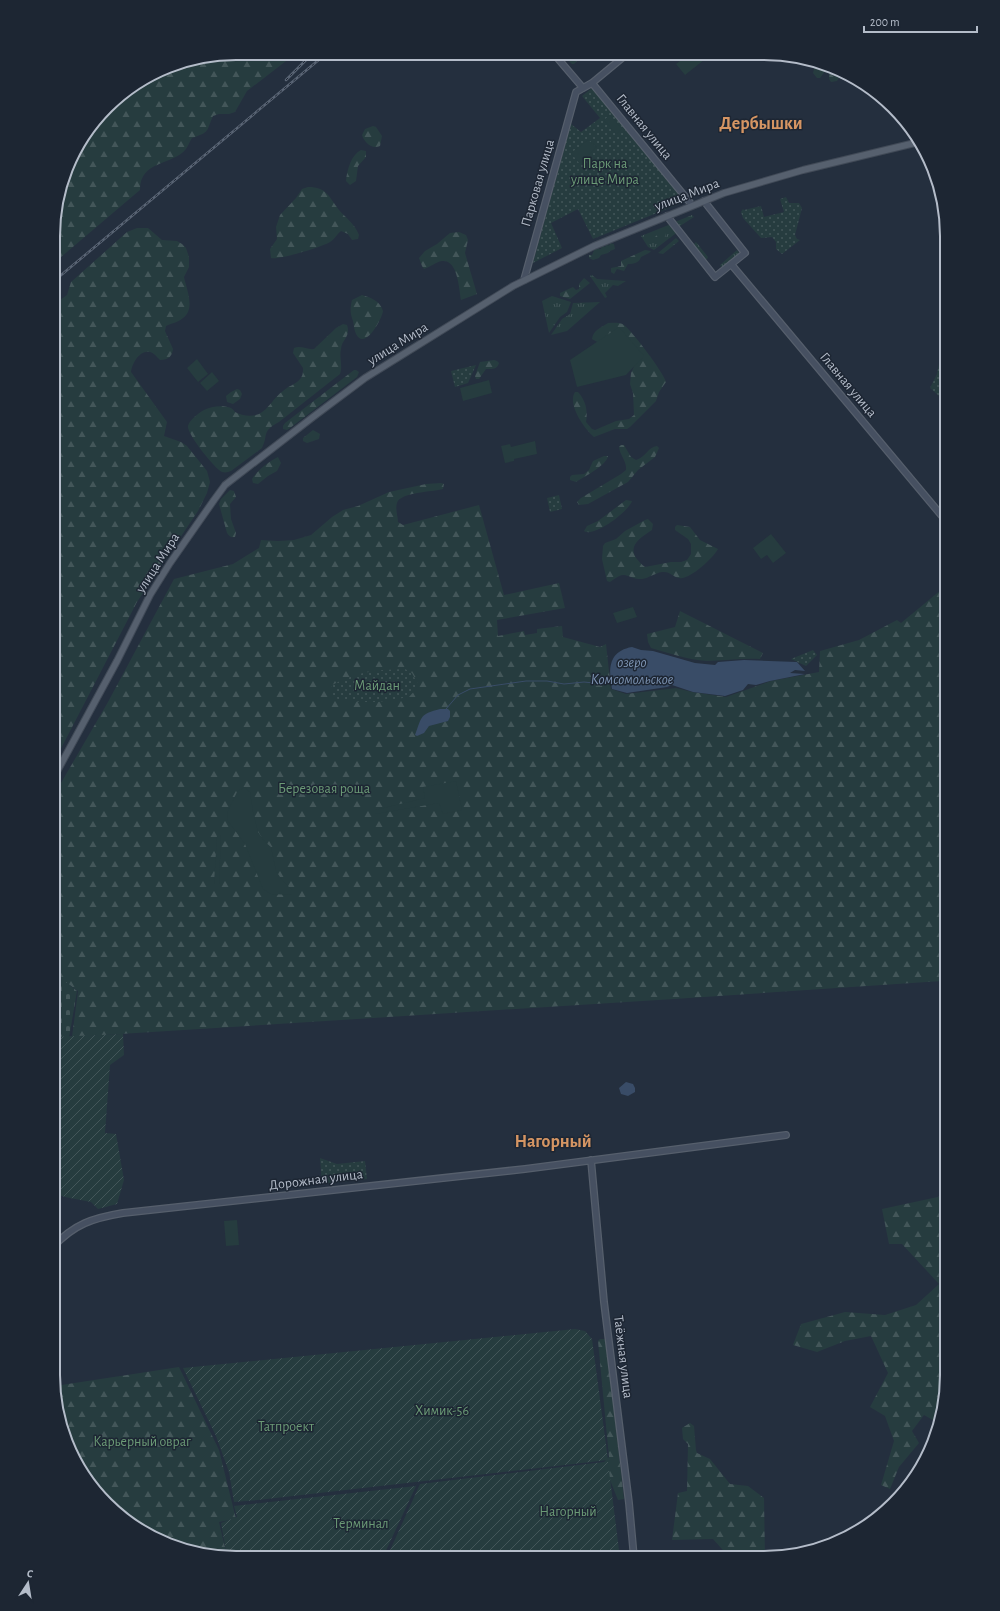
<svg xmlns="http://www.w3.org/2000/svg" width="1000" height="1611" viewBox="0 0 1000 1611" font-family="'Alegreya Sans',sans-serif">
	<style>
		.grass { fill: url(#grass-tufts) }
		.forest { fill: url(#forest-firs) }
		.cemetery { fill: url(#cemetery-stones) }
		.park { fill: url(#park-dots) }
		.garden { fill: url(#garden-furrows) }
		.pitch { fill: #263c3f }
		.water { fill: #394c67 }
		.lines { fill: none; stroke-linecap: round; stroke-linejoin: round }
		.stream { stroke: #394c67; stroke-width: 1 }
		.secondary-casing { stroke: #565f6c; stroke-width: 8 }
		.primary-casing { stroke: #414a57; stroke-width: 8 }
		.secondary { stroke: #465061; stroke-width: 5.5 }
		.primary { stroke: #56606e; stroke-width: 6 }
		.rail-casing { stroke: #5a6575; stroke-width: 2.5 }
		.rail { stroke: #1d2633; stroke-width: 1; stroke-dasharray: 3; stroke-linecap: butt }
		.labels { text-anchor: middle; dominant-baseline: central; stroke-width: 3; stroke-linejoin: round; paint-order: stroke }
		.street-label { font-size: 14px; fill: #b4bcc9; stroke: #1d2633 }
		.park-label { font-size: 14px; fill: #6b9a76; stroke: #1d2633 }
		.water-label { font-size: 15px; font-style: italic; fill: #7c92b1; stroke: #1d2633 }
		.district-label { font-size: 18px; font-weight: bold; fill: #d59563; stroke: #1d2633 }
		.rim { fill: none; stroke: #b4bcc9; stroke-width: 2 }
	</style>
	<defs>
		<pattern id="grass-tufts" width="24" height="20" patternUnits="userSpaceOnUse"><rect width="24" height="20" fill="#263c3f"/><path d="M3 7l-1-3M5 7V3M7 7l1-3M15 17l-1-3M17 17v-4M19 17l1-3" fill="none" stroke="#435659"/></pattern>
		<pattern id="forest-firs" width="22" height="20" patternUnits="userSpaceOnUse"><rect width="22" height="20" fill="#263c3f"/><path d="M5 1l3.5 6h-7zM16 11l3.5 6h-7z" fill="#435659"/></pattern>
		<pattern id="cemetery-stones" width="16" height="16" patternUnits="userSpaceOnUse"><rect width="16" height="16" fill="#263c3f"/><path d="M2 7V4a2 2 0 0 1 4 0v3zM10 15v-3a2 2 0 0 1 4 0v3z" fill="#435659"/></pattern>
		<pattern id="park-dots" width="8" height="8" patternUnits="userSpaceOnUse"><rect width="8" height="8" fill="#263c3f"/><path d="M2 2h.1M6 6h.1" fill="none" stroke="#435659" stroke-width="1.8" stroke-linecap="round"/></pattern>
		<pattern id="garden-furrows" width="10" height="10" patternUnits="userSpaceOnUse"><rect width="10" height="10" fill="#263c3f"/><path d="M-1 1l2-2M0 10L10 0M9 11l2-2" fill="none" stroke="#435659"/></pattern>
	</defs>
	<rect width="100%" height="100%" fill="#242f3e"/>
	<path class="grass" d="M692 215 694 217 680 226 675 222Z
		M671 224 677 232 675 234 654 250 648 247 641 236Z
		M676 238 679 241 663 254 658 253Z
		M696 242 708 257 707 259H705L694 244Z
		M737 250 740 254 722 268 720 265Z
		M592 275 597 279 626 281 618 286 613 285 605 293 607 297 605 298 590 276Z
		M552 296 571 302 567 312 560 317 549 333 542 301Z
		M600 302 567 331 551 335 562 319 570 314 573 303Z"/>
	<path class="forest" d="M236 53H300L290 58 247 91 235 112 229 114H219L213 116C206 132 210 132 192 138 190 141 188 146 186 149 172 166 140 160 140 190L54 263 55 212 72 155 115 99 166 67Z
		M562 54H576L578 60 574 64H572Z
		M816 62 834 67 845 73 840 76 837 81 831 82 829 79 830 69 828 67 820 78H817L813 73Z
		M373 126 376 127 382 136 380 146C372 150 364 142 362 135L365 129Z
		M361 150 366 151V157L358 166 356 181 350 185 346 181C347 170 351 155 361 150Z
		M308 187C327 187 329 197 339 210 347 219 354 223 359 235L358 239 352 240 348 234 341 231C337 234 335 239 330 242 322 247 279 260 271 258L270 249 277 239 276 227 280 215 296 198 302 189Z
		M137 228H148L162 240 177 241 182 244 186 248 189 257V267L184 277C186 288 196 309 183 318 179 322 172 323 166 326L165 331 173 349C172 356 169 360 160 360 157 357 154 353 150 352 139 350 132 364 131 372L167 422 164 436 181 442 187 446 207 471 210 482 207 493 198 511 137 602 54 762V300H60L67 295 71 282 127 232Z
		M459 232 466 235 468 240 465 253 477 294 461 300C459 289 458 259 442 261 435 262 431 267 424 269L422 266 419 258 425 251 437 244 450 233Z
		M663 232 666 233 664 239 658 242 655 240V237L659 233Z
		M610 243 614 244 615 249 610 251 608 253 601 255 599 258 593 260 589 258V255H592L595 248 601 249 602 245 605 247 607 244 609 246Z
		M645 250 651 251 649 253 641 257C639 263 634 264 628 264L624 271 617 269 614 274 611 272V268L621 266V261Z
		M584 278 590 283 570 299 560 296V293L573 287 576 290 579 289V284Z
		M362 295C372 298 380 301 383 311 382 319 365 351 356 334 354 330 354 325 353 321 350 313 350 308 352 300Z
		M608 323C614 323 619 322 624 325 632 331 664 373 666 382L659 392 656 401 630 427 627 429H615L594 437C584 429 567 404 575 392H578C586 401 588 411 586 422L592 429 595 430 616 421 629 419 634 415 633 393 630 384 631 373 635 364 592 339C593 330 602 327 608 323Z
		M343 324 347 325C351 337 342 339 341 349 339 357 343 366 340 374L279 422C261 432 269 433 262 448L231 471C228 472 226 473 222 472 215 469 188 435 188 427 188 421 200 412 204 410 211 406 224 405 231 408 233 409 234 411 235 412 242 416 252 417 259 414 269 409 274 397 283 391 292 383 304 383 303 368L293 353 294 348C301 345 307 350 314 349L336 328Z
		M494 360 497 361 499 363C497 370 492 369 486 369L479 379H476L475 376 480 362Z
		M354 370H356L359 372 357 377 290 428 287 430 283 429V426L285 423Z
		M237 389 240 390 242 394 240 399 233 404 227 402 226 396 231 392Z
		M313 430 320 434 319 439 307 443 303 441V438Z
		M621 445H624L631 457 636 460C645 458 648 447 657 446L659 448 655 457 638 470 628 482 588 504 579 505 577 502 581 498 621 474 626 470C627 461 620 456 619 447Z
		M604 456H608C607 465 584 477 576 482L570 480V477L572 475 584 474 589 470 593 461Z
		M278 457 281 463 277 471 268 476 258 484 253 483 252 479C258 470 268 462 278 457Z
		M441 483 444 484 443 489C433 492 400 492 397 503 395 508 398 517 398 522L403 525 479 505 504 595 559 583 565 608 497 620 498 636 524 631 525 635 537 633V629L562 626 563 637 600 647 606 644 611 689 626 694 676 688 692 692 726 697 771 681 819 672 820 651 859 640 897 620 901 623 947 585V973L942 981 674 999 72 1037 78 991 60 978 54 976V795L108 702 174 579 233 564 259 548 261 540 278 541 294 540 311 535 332 517 343 510 358 506 389 492 426 484Z
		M230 490 234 491 236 497 230 504 231 519 236 533 235 537C231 538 229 536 227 533L219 504 221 499Z
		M626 500 632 501C629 511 594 538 584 531L587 526 598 521Z
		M648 519 653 524 652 530C635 541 624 550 645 567L671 562H681L687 560 691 554V544L688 539 675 530V527L677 525 690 527 700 540 718 549C713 558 690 580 679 578 673 577 670 571 662 572 655 573 649 578 642 579 625 579 628 568 610 582L607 581 602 559 603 546 605 543 616 539 625 531 645 520Z
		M680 611 763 653 760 659C742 658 724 661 707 661 688 660 669 653 651 648L648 642 647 634 675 627Z
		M947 1195V1387L940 1421 938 1423 924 1415 912 1431 919 1443 899 1467 890 1489 881 1485 894 1441 885 1416 870 1407 888 1373 871 1336 845 1341 817 1352 793 1345 801 1324 845 1312 885 1315 916 1305 939 1284 902 1244H889L882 1209Z
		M600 1339H606L624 1499 618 1500 610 1480 600 1466 609 1457 599 1352 598 1341Z
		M179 1367 219 1450 236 1519 219 1522 227 1556H212L166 1544 124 1520 91 1486 67 1445 55 1386Z
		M690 1423 694 1426 696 1450 697 1453 710 1459 730 1484 748 1486 764 1498 765 1558H730L713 1539 672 1540 678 1493 687 1491 688 1444 683 1439 682 1428Z"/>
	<path class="cemetery" d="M54 975 60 977 77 991 69 1038 53 1037Z"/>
	<path class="park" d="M592 88 686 201 593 239 578 209 551 223 562 248 533 263 571 124 581 132 600 118 582 96Z
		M786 197 789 203H799L802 208 795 235 797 239 800 240 782 254 776 249V242L772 237 761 238 743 218 741 212 743 209 744 210 761 206 764 217 784 212 780 199Z
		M939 364 947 366V388L939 396 930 388 937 374Z
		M476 365 468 383 455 387 451 371Z
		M559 495 562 509 550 512 547 498Z
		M813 650 817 655 806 666 791 659Z
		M405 669 412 673 419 686 409 697 378 702H362L339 700 331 694 332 685C360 671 374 670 405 669Z
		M320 1158 337 1164 365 1161 367 1179 322 1184Z"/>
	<path class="garden" d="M123 1034 124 1055 110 1065 105 1133 116 1134 124 1180 117 1204 98 1209 91 1202 65 1197 53 1193V1037Z
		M575 1329 585 1331 592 1339 608 1460 258 1500 234 1502 229 1472 216 1436 183 1368Z
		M604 1462H608L620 1558 387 1557 420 1484Z
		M416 1486 383 1557H227L221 1523 237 1517 234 1506Z"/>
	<path class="pitch" d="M689 54H699L704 60 685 75 676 64Z
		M610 115 622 129 616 134 604 120Z
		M588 140 597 147 579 163 571 153Z
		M619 327 644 356 626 375 577 387 570 360Z
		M197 359 208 374 198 382 187 368Z
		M212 372 219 381 207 391 200 383Z
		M489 380 492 393 463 401 460 388Z
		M535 441 537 454 514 459V461L505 463 501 446 510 444 511 447Z
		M771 534 786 553 773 563 767 555 761 559 753 548Z
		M633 607 637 617 617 623 613 613Z
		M456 781 462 810 443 814 439 803 375 814V810L425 798 423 787Z
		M244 787 250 792 253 812 258 832 265 842 271 847 276 871 282 880 292 890V895L271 894 263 889 245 844 228 821 227 813 237 792Z
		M217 835H221L219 884H214Z
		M237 1220 239 1245 226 1246 224 1221Z"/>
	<path class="water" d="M632 647 641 650 653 651 695 663 715 665 718 662 744 660 797 662 805 671 795 670 790 673 805 674 770 681 756 685 748 684 743 690 725 696 693 692 672 685 667 687 627 693 612 689C608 668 609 651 632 647Z
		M440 709H448L450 711V717L448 721 429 726 424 733 417 736 415 735C422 716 420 714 440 709Z
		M626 1082 633 1084 635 1088V1092L628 1096 621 1094 619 1088Z"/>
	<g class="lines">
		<path class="stream" d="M446 709 458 695 470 689 526 681H547L564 684 584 682 604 684"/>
		<g class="secondary-casing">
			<path id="secondary" d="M554 54 583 88
				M592 83 692 205
				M667 216 715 277 745 253 704 201
				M731 264 947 522
				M524 280 576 92 592 83 627 54
				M591 1160 604 1302 629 1503 634 1558
				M53 1247C74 1224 93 1218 123 1213L525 1169 786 1135"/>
		</g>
		<g class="primary-casing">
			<path id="primary" d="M54 777 117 661 150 595 170 563 214 500 225 485 313 417 365 378 513 286 594 246 724 193 803 170 919 142"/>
		</g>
		<use href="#secondary" class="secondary"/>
		<use href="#primary" class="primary"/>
		<g class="rail-casing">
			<path id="rail" d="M286 80 313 53
				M54 281 327 53"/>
		</g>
		<use href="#rail" class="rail"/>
	</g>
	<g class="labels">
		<g class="street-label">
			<text transform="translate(644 127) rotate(51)">Главная улица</text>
			<text transform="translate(538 183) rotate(-74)">Парковая улица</text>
			<text transform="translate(687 195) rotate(-21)">улица Мира</text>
			<text transform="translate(398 344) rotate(-32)">улица Мира</text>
			<text transform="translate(848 385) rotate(50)">Главная улица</text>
			<text transform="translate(158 563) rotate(-57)">улица Мира</text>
			<text transform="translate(316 1180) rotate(-7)">Дорожная улица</text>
			<text transform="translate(623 1357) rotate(83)">Таёжная улица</text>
		</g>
		<g class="park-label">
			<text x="605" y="164">Парк на<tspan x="605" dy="16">улице Мира</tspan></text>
			<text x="377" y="686">Майдан</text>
			<text x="324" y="789">Березовая роща</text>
			<text x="442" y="1411">Химик-56</text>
			<text x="286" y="1427">Татпроект</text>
			<text x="142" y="1442">Карьерный овраг</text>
			<text x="568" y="1512">Нагорный</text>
			<text x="361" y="1524">Терминал</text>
		</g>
		<g class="water-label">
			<text x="632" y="662">озеро<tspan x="632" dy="17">Комсомольское</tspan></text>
		</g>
		<g class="district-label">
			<text x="761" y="124">Дербышки</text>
			<text x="553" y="1142">Нагорный</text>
		</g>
	</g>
	<path d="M0 0H1000V1611H0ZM236 60H764A176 176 0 0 1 940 236V1375A176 176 0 0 1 764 1551H236A176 176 0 0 1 60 1375V236A176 176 0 0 1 236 60Z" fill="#1d2633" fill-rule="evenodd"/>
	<path class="rim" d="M236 60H764A176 176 0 0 1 940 236V1375A176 176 0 0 1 764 1551H236A176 176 0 0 1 60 1375V236A176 176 0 0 1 236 60Z"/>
	<g transform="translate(28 1583) rotate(12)" stroke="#1d2633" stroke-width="3" paint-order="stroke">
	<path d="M0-3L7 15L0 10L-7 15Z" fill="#b4bcc9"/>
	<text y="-6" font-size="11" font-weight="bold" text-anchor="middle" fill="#b4bcc9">С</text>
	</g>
	<path d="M864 26v6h113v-6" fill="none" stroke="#b4bcc9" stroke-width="2"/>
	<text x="870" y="26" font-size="12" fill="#b4bcc9" stroke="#1d2633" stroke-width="3" paint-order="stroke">200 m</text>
</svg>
